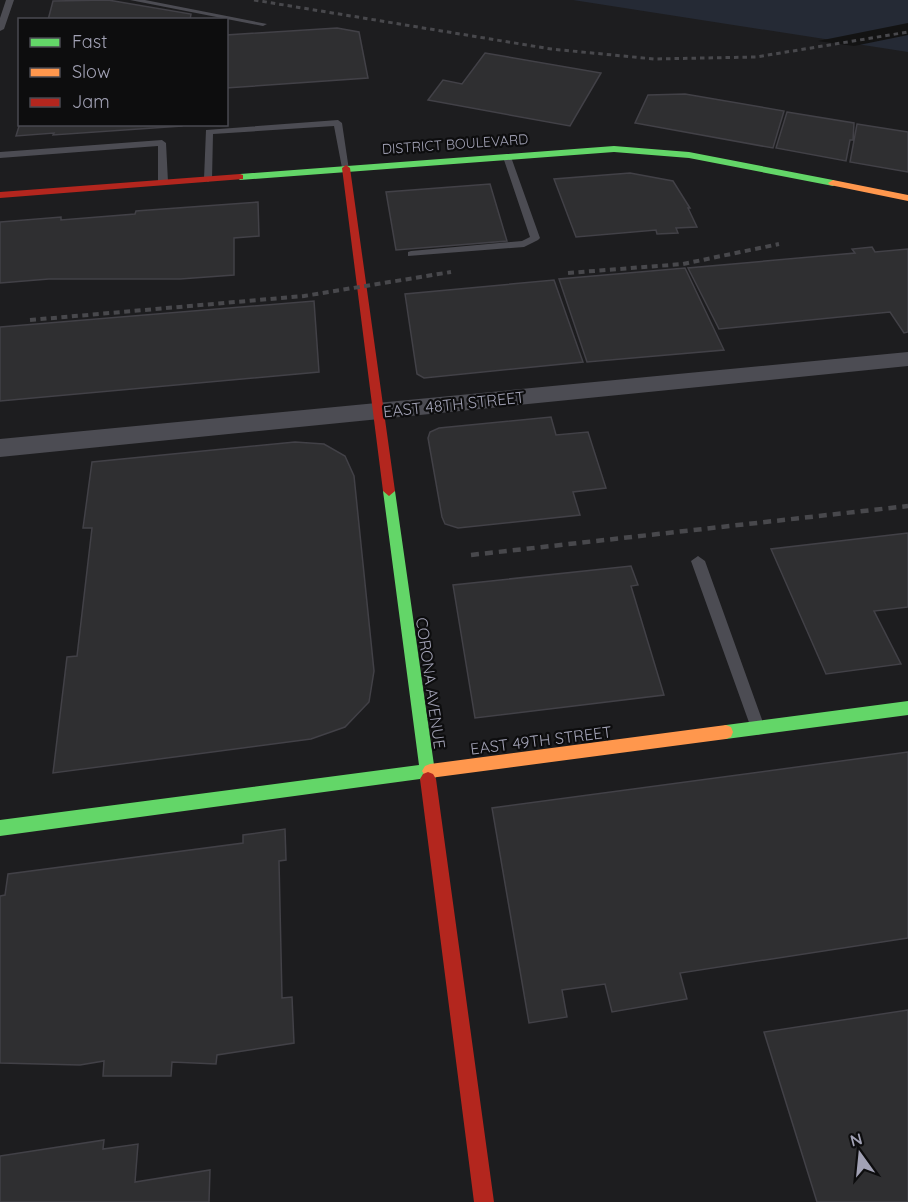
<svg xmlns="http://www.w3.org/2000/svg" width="908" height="1202" viewBox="0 0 908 1202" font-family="Quicksand,sans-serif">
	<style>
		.built { fill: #1d1d1f; fill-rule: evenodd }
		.water { fill: #252a35 }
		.pier { fill: #131313 }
		.building { fill: #2f2f31; stroke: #424147; stroke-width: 1.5 }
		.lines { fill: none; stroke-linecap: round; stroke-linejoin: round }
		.lane { fill: #4c4c53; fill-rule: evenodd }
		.street { fill: #4c4c53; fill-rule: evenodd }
		.fast { fill: #63d668; fill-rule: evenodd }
		.slow { fill: #ff974d; fill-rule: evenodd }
		.jam { fill: #b3261e; fill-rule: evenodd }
		.rail-far2 { stroke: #48484c; stroke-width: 3; stroke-dasharray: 4.5 4; stroke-linecap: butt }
		.rail-far1 { stroke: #48484c; stroke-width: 4; stroke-dasharray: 6 4.5; stroke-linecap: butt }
		.rail { stroke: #48484c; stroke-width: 4.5; stroke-dasharray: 8 6; stroke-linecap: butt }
		.labels { text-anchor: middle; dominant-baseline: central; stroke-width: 4.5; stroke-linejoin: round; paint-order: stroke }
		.far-street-label { font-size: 14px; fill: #a2a2b5; stroke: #0d0d0e }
		.street-label { font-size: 16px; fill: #a2a2b5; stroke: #0d0d0e }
	</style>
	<rect width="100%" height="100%" fill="#131313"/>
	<path class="built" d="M0 0H908V1202H0ZM20 20H226V124H20Z"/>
	<path class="water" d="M573 0H908V52Z"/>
	<path class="pier" d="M908 23V35L854 46 818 41Z"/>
	<path class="building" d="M108 0 191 14 190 20H48L53 1Z
		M337 28 359 32 368 78 226 88V35Z
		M485 53 601 73 570 126 428 100 443 80 462 84Z
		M685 94 784 111 773 148 635 123 648 95Z
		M787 112 854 123 853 140H850L846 161 776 148Z
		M20 123V124H183L182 126 53 135 54 133 16 136Z
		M857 124 908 132V172L850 162Z
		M630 173 673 181 690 208H688L697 227 676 228 678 233 657 234 656 230 576 237 554 179Z
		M490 184 507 241 396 250 386 192Z
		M258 202 259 236 234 238V275L180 279H49L0 283V222L61 217V220L135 214 136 211Z
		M872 247 875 252 908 249V332L904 333 890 312 719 329 688 268 855 253 852 249Z
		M685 268 724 350 587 362 559 279Z
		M554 280 583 362 424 378 417 374 405 294Z
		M314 301 319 372 0 401V327Z
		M551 417 556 435 588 432 606 488 573 492 580 515 458 528 445 524 442 517 428 438 430 432 439 428Z
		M295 442 324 444 345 456 354 476 374 671 369 702 345 727 311 739 53 773 67 657 77 656 92 528H83L92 462Z
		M908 533V607L874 611 901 664 826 674 771 549Z
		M631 566 638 585 631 586 664 695 475 718 453 585Z
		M908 752V938L680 973 687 999 612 1012 605 984 562 990 567 1017 529 1023 492 808Z
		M285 829 286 860 279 861 282 998 292 997 294 1043 217 1055 216 1064 172 1062 171 1076H103L104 1061 80 1065 0 1063V896L5 895 8 874 243 843V835Z
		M908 1010V1202H817L764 1032Z
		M104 1140 103 1149 138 1144 135 1182 210 1170 209 1202H0V1156Z"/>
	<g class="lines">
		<path class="lane" d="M6 0H14L4 29 0 31V18Z
			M130 0H145L267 24 263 26Z
			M338 120 342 123 349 170 342 168 334 126 213 134 212 179 208 182 204 179 206 130Z
			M162 140 166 143 168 182 163 185 158 182V146L0 158V152Z
			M507 154 511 157 540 238 538 240 524 247 408 256V252L411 251 522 241 530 237 503 157Z
			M698 556 705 561 765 728 763 733 758 735 753 733 751 728 691 561Z"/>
		<path class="street" d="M908 352V366L0 457V439Z"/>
		<path class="fast" d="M614 146 689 152 833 180 838 183 833 186 689 158 614 152 240 180 236 177 240 174Z
			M389 486 395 491 434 765 438 771 433 784 428 786 423 784 420 779 0 836V820L419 765 383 491Z
			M908 701V715L726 739 721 737 719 732 721 727 726 725Z"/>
		<path class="slow" d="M833 180 908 195V201L830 185 828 183Z
			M726 725 731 727 733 732 731 737 726 739 430 778 425 776 422 771 425 766 430 764Z"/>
		<path class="jam" d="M346 165 350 168 395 491 389 496 383 491 342 168Z
			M240 174 243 175V179L0 198V192Z
			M428 772 433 774 436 779 494 1202H474L420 779 423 774Z"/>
		<path class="rail-far2" d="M254 0 551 49 654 59 756 57 908 32"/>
		<path class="rail-far1" d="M568 273 683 264 779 244
			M30 320 304 296 451 272"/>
		<path class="rail" d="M471 555 908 506"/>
	</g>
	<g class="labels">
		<g class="far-street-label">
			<text transform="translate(455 144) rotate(-4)">DISTRICT BOULEVARD</text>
		</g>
		<g class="street-label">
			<text transform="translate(454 404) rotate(-6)">EAST 48TH STREET</text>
			<text transform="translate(431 683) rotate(82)">CORONA AVENUE</text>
			<text transform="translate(541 740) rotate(-7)">EAST 49TH STREET</text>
		</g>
	</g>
	<rect x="18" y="18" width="210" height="108" fill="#0d0d0e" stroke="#494951" stroke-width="1.5"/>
	<rect x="30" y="38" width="30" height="9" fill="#63d668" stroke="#494951" stroke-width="1.5"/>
	<text x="72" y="48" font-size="18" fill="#a2a2b5">Fast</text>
	<rect x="30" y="68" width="30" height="9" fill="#ff974d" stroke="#494951" stroke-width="1.5"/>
	<text x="72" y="78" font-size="18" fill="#a2a2b5">Slow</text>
	<rect x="30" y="98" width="30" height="9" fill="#b3261e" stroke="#494951" stroke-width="1.5"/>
	<text x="72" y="108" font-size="18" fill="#a2a2b5">Jam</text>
	<g transform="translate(860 1154) rotate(345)" stroke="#0d0d0e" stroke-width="4.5" paint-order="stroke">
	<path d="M0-4.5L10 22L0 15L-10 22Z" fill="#a2a2b5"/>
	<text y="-9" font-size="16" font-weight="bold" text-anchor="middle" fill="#a2a2b5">N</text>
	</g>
</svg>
